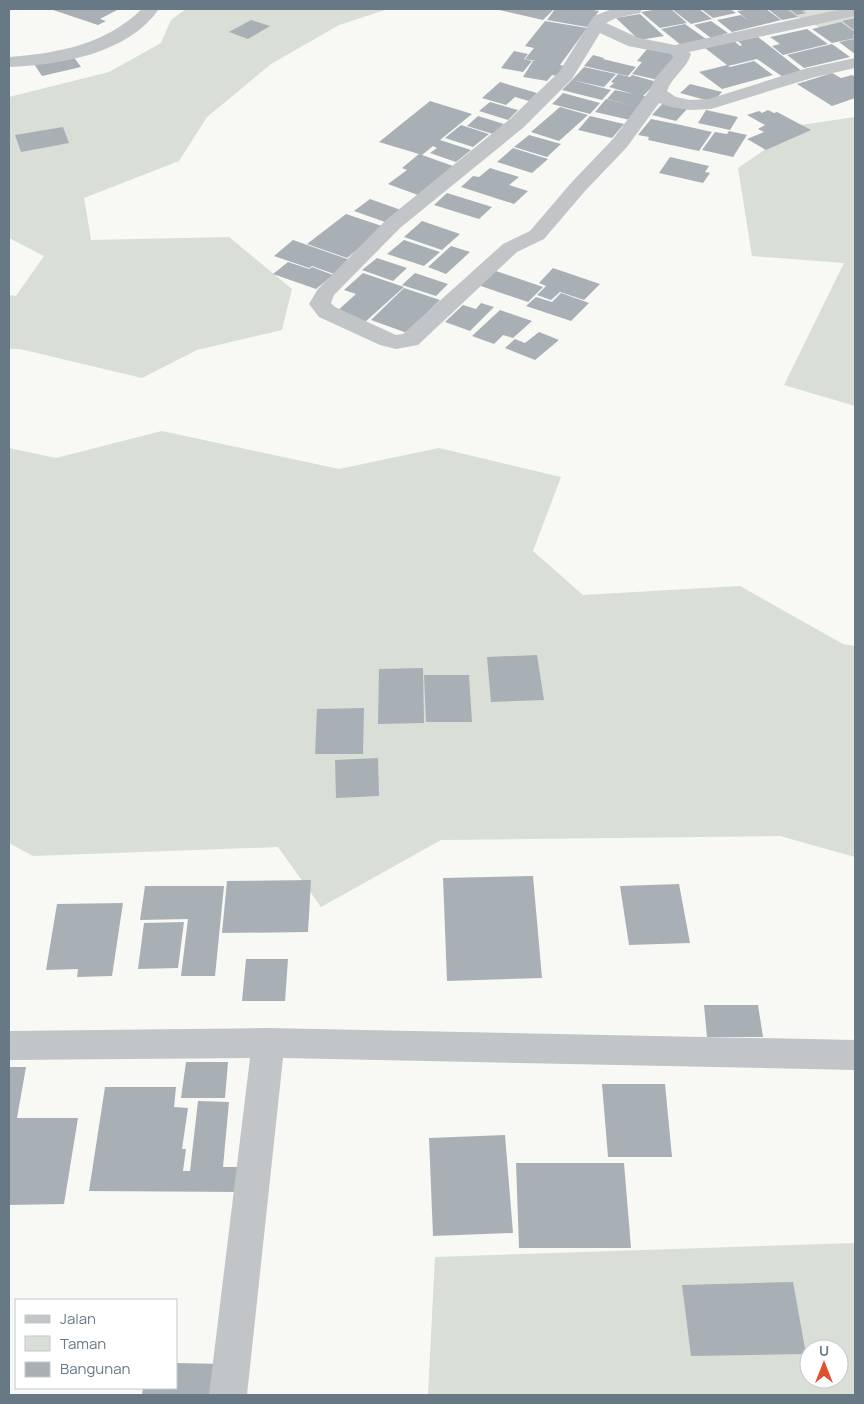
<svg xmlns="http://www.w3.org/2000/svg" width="864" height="1404" viewBox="0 0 864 1404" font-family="Manrope,sans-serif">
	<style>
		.green { fill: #d9ded6; fill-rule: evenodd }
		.building { fill: #a8b0b6 }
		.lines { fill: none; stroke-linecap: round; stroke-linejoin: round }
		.street { fill: #c1c5c8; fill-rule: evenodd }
	</style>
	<rect width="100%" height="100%" fill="#f8f8f5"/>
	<path class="green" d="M186 9H388L339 25 271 64 207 117 179 161 84 198 91 240 229 237 292 289 282 330 197 350 142 378 20 349H9V295L16 296 44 256 9 238V97L109 72 161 43 171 20Z
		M776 9H855V46L805 20Z
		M855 117V406L784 385 844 263 752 256 738 168 801 125Z
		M162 431 339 469 439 448 561 477 533 551 583 595 740 586 843 644 855 646V857L780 836 441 840 321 907 278 847 33 856 9 843V448L56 458Z
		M855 1243V1395H428L435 1257ZM809 1349H839V1379H809Z"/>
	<path class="building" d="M50 9H119L100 19 106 21 98 25Z
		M495 9H554L543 20Z
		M555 9H588L599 11 587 27 547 20Z
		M659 9H671L687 23 660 28 641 12Z
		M672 9H699L712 19 691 24Z
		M701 9H730L736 13 713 18Z
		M750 9H766L781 20 732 32 717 20 741 15 749 21 737 11Z
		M768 9H787L798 17 782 20Z
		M789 9H808V10L802 11 806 13 797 15Z
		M640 14 664 36 639 40 616 18Z
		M855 18V31L842 21Z
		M251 20 270 26 248 39 229 32Z
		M545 21 587 28 560 65 565 66 558 76 552 75 547 81 523 77 533 61H536L525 59 534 48 525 46Z
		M711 21 728 33 711 38 694 25Z
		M841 22 855 32 853 36 855 38 832 43 812 29Z
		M685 24 706 39 681 45 661 29Z
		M807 29 828 44 783 55 772 46 780 44 770 37Z
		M758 37 803 72 783 77 757 59 728 66 730 67 754 61 773 75 722 89 699 72 727 65 705 48 734 41 740 46 742 45 738 41Z
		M855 39V54L839 42Z
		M832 44 850 57 804 68 787 55Z
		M648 48 679 55 658 80 632 74 642 62 637 61Z
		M514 51 528 54 524 59 532 61 523 72 501 68Z
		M593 55 604 58 603 59 636 67 628 76 584 66Z
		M73 56 81 67 42 76 34 64Z
		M584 67 616 74 604 87 572 80Z
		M832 73 841 78 852 75 855 77V98L832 106 797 84Z
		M618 74 630 77 632 75 657 82 643 96 648 97 630 120 595 112 606 99 638 107 607 99 615 90 633 94 609 87 614 83 611 82Z
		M572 80 611 90 602 100 562 90Z
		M500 82 537 93 529 101 515 97 506 105 482 98Z
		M690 84 722 92 713 102 680 93Z
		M563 93 600 103 590 114 552 104Z
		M430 101 472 114 440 140 471 150 456 162 430 153 437 148 433 146 422 155 453 166 418 195 388 184 407 170 402 168 419 154 379 142Z
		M665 101 689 107 676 121 652 115Z
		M490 102 518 110 508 120 479 111Z
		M560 107 588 115 559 141 531 132Z
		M706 110 738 117 730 130 698 123Z
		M768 110 774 113 777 112 811 130 766 150 747 139 764 132 758 129 765 125 747 115 759 111 762 113Z
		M478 116 504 124 493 134 467 126Z
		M590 116 624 124 612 138 578 130Z
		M651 119 681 125 712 132 699 151 648 140 649 137 638 135Z
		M461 125 489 134 473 147 445 138Z
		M63 127 69 143 21 152 15 135Z
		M729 131 747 135 733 157 702 150 715 132 727 134Z
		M529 135 561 144 547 157 514 147Z
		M513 148 548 159 532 173 497 162Z
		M670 157 709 166 705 172 710 173 703 183 659 173Z
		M490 168 519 177 509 185 528 191 514 204 461 187 473 176 479 177Z
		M447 193 492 207 479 219 434 205Z
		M370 199 401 210 385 222 354 211Z
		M346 214 385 227 347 258 307 244Z
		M422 221 460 234 442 250 404 237Z
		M293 240 350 260 334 274 312 266 309 268 274 256Z
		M404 240 440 252 424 266 387 254Z
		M451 246 470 252 446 274 428 267Z
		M377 258 407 268 393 281 362 270Z
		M288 262 309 269 312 267 333 275 316 289 273 274Z
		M553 268 600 284 584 300 560 292 551 300 537 295 546 286 539 283Z
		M493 270 543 287 528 302 478 285Z
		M363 273 404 287 365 322 336 312 356 294 344 290Z
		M415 273 448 284 436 296 402 285Z
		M404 288 440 300 407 333 371 320Z
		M561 293 589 303 571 321 526 306 536 297 552 302Z
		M481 303 494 307 470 331 445 322 463 305 476 309Z
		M500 310 532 321 513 338 503 335 494 344 472 336Z
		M539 332 559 340 535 360 505 348 515 339 525 343Z
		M537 655 544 700 491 702 487 657Z
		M423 668 424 723 378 724 379 669Z
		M424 675H469L472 722H426Z
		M364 708 363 754H315L317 709Z
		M378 758 379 796 336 798 335 760Z
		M533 876 542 978 447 981 443 878Z
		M311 880 308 932 222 933 227 881Z
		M679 884 690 943 629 945 620 886Z
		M145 886H224L215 976H181L188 919 140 920Z
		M123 903 112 976 77 977 78 969 46 970 57 904Z
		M184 922 178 968 138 969 144 923Z
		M246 959H288L285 1001H242Z
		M704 1005H758L763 1037H707Z
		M186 1062H228L225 1098H181Z
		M9 1067H26L17 1118H78L64 1204 9 1205Z
		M602 1084H665L672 1157H608Z
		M105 1087H176L174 1107 188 1108 182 1149H186L183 1171H190L198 1101 229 1102 223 1167H243L240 1192 89 1191Z
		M505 1135 513 1233 433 1236 429 1138Z
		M516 1163H624L631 1248H519Z
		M793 1282 806 1354 691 1356 682 1285Z
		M176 1363 223 1364 220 1395H142L143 1388H176Z"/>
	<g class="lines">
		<path class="street" d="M142 9H159C128 54 59 65 9 67V57C59 53 104 45 142 9Z
			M612 9H642L640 13 616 18 606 23 639 38 675 45 842 9H855V16L689 52 691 54C687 69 672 76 667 91L676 97 690 100 709 99 804 69 855 58V68L815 77 711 109 690 110 671 107 659 103 627 147 585 191 544 239 517 252 418 345 396 349 380 345 319 317 309 304 318 289 386 220 510 119 559 72 594 16ZM600 33 628 46 670 54 673 56 672 59 656 77 649 91 613 139 571 183 530 231 503 244 403 334 396 335 335 307 331 303 334 295 400 228 524 127 572 79Z
			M268 1028 855 1040V1070L283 1058 247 1395H209L250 1058 9 1060V1031Z"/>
	</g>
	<rect width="864" height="1404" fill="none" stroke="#687985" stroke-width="20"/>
	<rect x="15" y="1299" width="162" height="90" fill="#ffffff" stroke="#c3c9ce"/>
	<rect x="25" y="1315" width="25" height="8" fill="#c1c5c8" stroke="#c3c9ce"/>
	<text x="60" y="1324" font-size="15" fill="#687985">Jalan</text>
	<rect x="25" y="1336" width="25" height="15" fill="#d9ded6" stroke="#c3c9ce"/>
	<text x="60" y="1349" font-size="15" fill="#687985">Taman</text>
	<rect x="25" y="1362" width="25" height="15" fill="#a8b0b6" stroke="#c3c9ce"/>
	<text x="60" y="1374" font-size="15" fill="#687985">Bangunan</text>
	<g transform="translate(824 1364)"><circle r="24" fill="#ffffff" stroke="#c3c9ce"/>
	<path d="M0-4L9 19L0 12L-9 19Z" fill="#de512f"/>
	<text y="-8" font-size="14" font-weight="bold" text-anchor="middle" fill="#687985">U</text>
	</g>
</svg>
